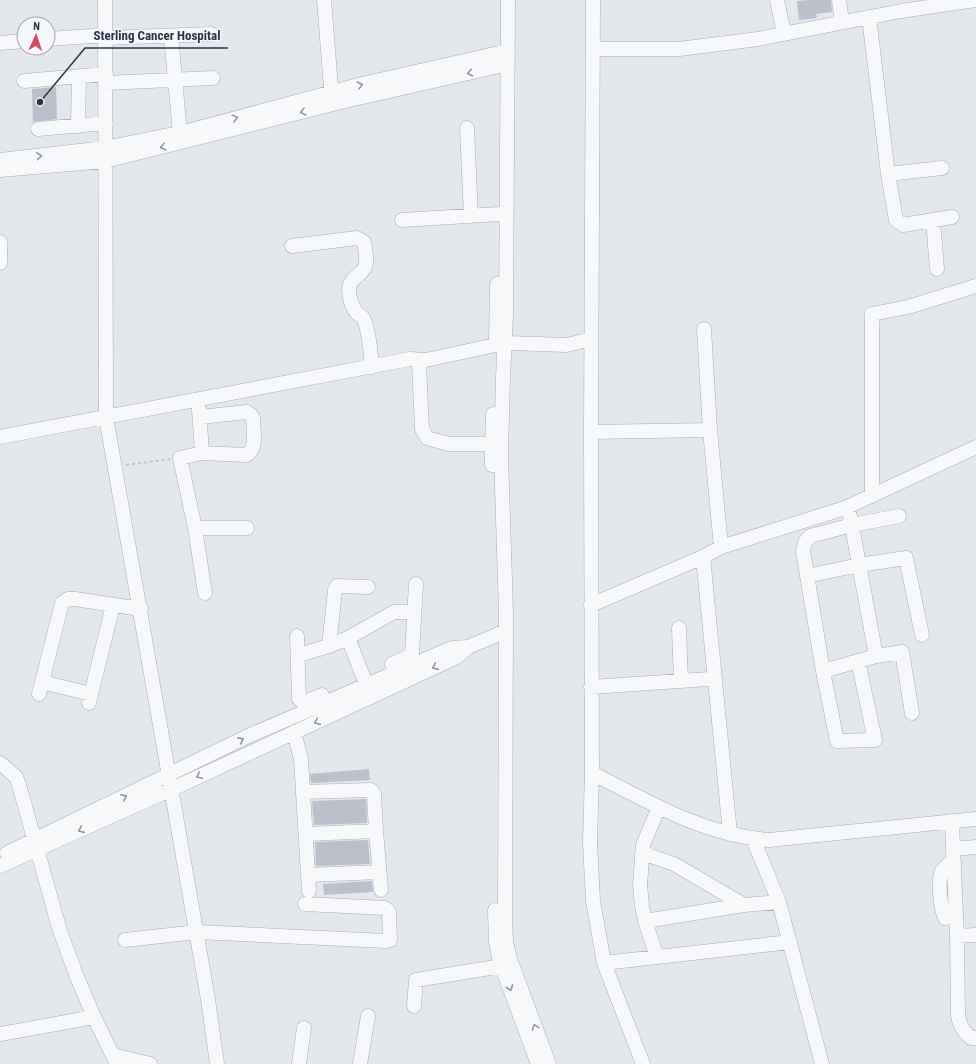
<svg xmlns="http://www.w3.org/2000/svg" width="976" height="1064" viewBox="0 0 976 1064" font-family="'Roboto Condensed',sans-serif">
	<style>
		.building { fill: #bbc0ca }
		.lines { fill: none; stroke-linecap: round; stroke-linejoin: round }
		.minor-casing { stroke: #a9aeb7; stroke-width: 15 }
		.path { stroke: #c2c5cb; stroke-width: 2; stroke-dasharray: 3 3; stroke-linecap: butt }
		.minor { stroke: #f7f8fa; stroke-width: 14 }
		.oneway { stroke: #9196a0 }
		.leader { fill: none; stroke: #2b3445; stroke-width: 1.5 }
		.callout-dot { fill: #2b3445; stroke: #f4f6f9; stroke-width: 1.5 }
		.callout-label { font-size: 13px; text-anchor: middle; font-weight: bold; fill: #2b3445; stroke: #f4f6f9; stroke-width: 3; stroke-linejoin: round; paint-order: stroke }
	</style>
	<rect width="100%" height="100%" fill="#e4e7ec"/>
	<path class="building" d="M810 0H831L832 12 816 14 817 18 799 20 797 1Z
		M56 87 57 119 33 122 32 89Z
		M369 769 370 780 311 783 310 774Z
		M366 799 367 823 314 825 312 801Z
		M368 840 370 864 316 866 315 842Z
		M372 881 373 892 324 895 323 884Z"/>
	<g class="lines">
		<g class="minor-casing">
			<path id="minor" d="M105 0 106 417 208 999 217 1064
				M324 0 332 100
				M508 0 506 314 503 378 501 455 506 613 505 918 506 942 510 959 549 1064
				M593 0 591 432 592 773 590 842 593 901 604 963 643 1064
				M777 0 784 34
				M839 0 842 22
				M869 17 888 174 896 220 903 225 952 217
				M171 36 180 133
				M106 38 211 34
				M48 39 106 35
				M0 43 24 41
				M594 49H679L758 39 901 11 976 0
				M24 81 106 74
				M106 83 213 78
				M78 126 79 77
				M467 128 471 216
				M38 129 106 123
				M0 160 105 148 188 131 362 84 508 51
				M0 170 105 161 341 102 508 64
				M888 174 942 168
				M402 220 500 214
				M933 220 937 269
				M0 242V263
				M292 246 357 238 364 242C365 249 368 260 365 267 361 276 350 277 349 289 349 297 351 305 356 312 358 314 361 316 363 318 369 328 371 355 372 367
				M704 329 710 430 721 547
				M496 340 497 284
				M419 364 422 429 427 438 449 444H492
				M199 409 202 453
				M200 417 247 412 251 415 253 418C253 429 258 450 246 455L202 453 180 458 195 528 205 593
				M591 432 710 430
				M0 437 410 359 426 360 505 343 567 345 591 339
				M492 465V444L493 414
				M872 496V314L908 307 976 286
				M850 516 876 656
				M195 528H247
				M703 557 730 834
				M807 576 859 565 906 558 922 635
				M591 605 703 557 721 547 845 508 976 447
				M679 628 681 681
				M297 636 299 699 302 701H307L322 695
				M348 638 370 694
				M329 646 335 590 337 586 368 587
				M299 655 329 646 348 638 394 612H414
				M858 661 875 740 837 741 823 671 803 551 805 542 810 536 852 525 899 516
				M392 664 408 657 412 653 416 584
				M823 671 876 656 902 652 912 713
				M42 682 91 694
				M591 687 709 679
				M39 694 62 603 68 599H75L141 609
				M89 703 113 605
				M294 732 301 759 309 891
				M0 763 16 777 19 785 60 931 77 977 94 1017 117 1064
				M592 773C647 801 705 836 769 840L976 819
				M303 792 371 790 374 794 376 831 381 890
				M952 821 953 849
				M306 834 376 831
				M753 839 779 902 822 1064
				M976 847 953 849 957 936 958 1015C960 1026 963 1031 971 1038H976
				M7 853 246 737 452 648 468 647
				M642 853 674 864 744 905
				M0 866 172 789 457 657 468 647 506 631
				M308 875 379 872
				M495 910 496 942 500 962 538 1064
				M945 918C941 909 937 881 942 871 944 867 950 864 954 861
				M645 921 744 905 779 902
				M957 936 976 935
				M125 940 197 932 386 941 390 940 389 912 385 908 305 904
				M657 957 645 921 642 906 640 885 643 845 659 807
				M604 963 790 942
				M414 1006 416 980 502 966
				M0 1034 94 1017
				M113 1055 150 1064
				M299 1064 304 1028
				M360 1064 368 1016"/>
		</g>
		<path class="path" d="M126 465 170 459"/>
		<use href="#minor" class="minor"/>
	</g>
	<defs><path id="oneway-chevron" d="M-2-3.5L2.5 0L-2 3.5" fill="none" stroke-width="1.6" stroke-linecap="round" stroke-linejoin="round"/></defs>
	<g class="oneway">
		<use href="#oneway-chevron" transform="translate(470 73) rotate(167)"/>
		<use href="#oneway-chevron" transform="translate(360 85) rotate(-14)"/>
		<use href="#oneway-chevron" transform="translate(303 112) rotate(166)"/>
		<use href="#oneway-chevron" transform="translate(235 118) rotate(-15)"/>
		<use href="#oneway-chevron" transform="translate(163 147) rotate(166)"/>
		<use href="#oneway-chevron" transform="translate(39 156) rotate(-7)"/>
		<use href="#oneway-chevron" transform="translate(435 667) rotate(156)"/>
		<use href="#oneway-chevron" transform="translate(317 722) rotate(155)"/>
		<use href="#oneway-chevron" transform="translate(241 740) rotate(-26)"/>
		<use href="#oneway-chevron" transform="translate(199 776) rotate(155)"/>
		<use href="#oneway-chevron" transform="translate(124 797) rotate(-26)"/>
		<use href="#oneway-chevron" transform="translate(81 830) rotate(156)"/>
		<use href="#oneway-chevron" transform="translate(510 988) rotate(70)"/>
		<use href="#oneway-chevron" transform="translate(535 1027) rotate(-110)"/>
	</g>
	<path class="leader" d="M40 102L85 48H228"/>
	<circle class="callout-dot" cx="40" cy="102" r="4"/>
	<g class="callout-label">
		<text x="157" y="40">Sterling Cancer Hospital</text>
	</g>
	<g transform="translate(36 36) rotate(3)"><circle r="19" fill="#f4f6f9" stroke="#a4a8b1"/>
	<path d="M0-3L7 15L0 10L-7 15Z" fill="#d1495b"/>
	<text y="-6" font-size="11" font-weight="bold" text-anchor="middle" fill="#2b3445">N</text>
	</g>
</svg>
